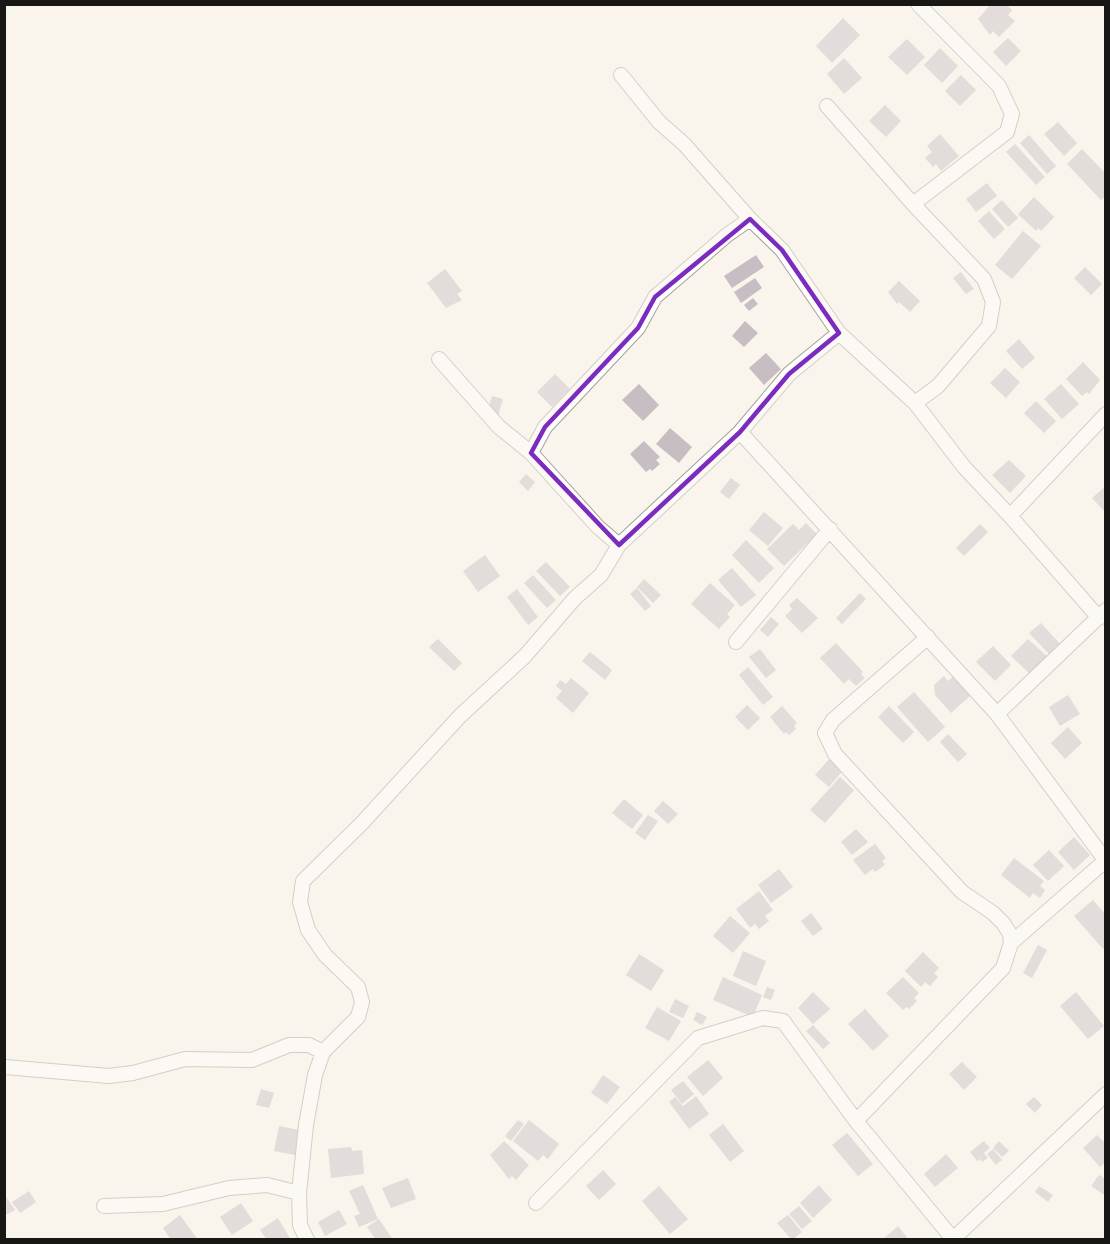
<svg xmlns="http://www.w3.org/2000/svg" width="1110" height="1244" viewBox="0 0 1110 1244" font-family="'Sofia Sans Condensed',sans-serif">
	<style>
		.building { fill: #c6bec3 }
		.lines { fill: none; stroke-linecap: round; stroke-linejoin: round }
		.street-casing { stroke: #a5a199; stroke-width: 16 }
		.street { stroke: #fff; stroke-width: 14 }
		.marked { fill: none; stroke: #7b2cbf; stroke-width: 4.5; stroke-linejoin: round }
	</style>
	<rect width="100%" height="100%" fill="#f9f4ec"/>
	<path class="building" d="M991 4H1006L1012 10 1008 15 1015 21 999 37 993 31 990 35 978 19Z
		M843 18 860 35 832 63 816 46Z
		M1008 38 1021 51 1006 66 993 52Z
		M907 39 925 57 907 75 888 57Z
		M940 48 958 66 942 83 924 65Z
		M844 58 862 78 844 94 827 74Z
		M961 75 976 90 960 106 945 91Z
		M885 105 901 121 886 137 869 121Z
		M1058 122 1077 143 1064 156 1044 134Z
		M940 134 959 156 941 171 936 164 933 167 925 158 932 152 927 146Z
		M1029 135 1056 166 1047 174 1020 143Z
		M1015 144 1045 177 1036 185 1006 152Z
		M1082 149 1106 174V196L1101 200 1067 164Z
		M987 183 997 196 976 212 966 199Z
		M1034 197 1054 217 1041 231 1038 228 1036 231 1018 214Z
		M1002 200 1018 218 1008 227 992 209Z
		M989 211 1005 229 994 239 978 221Z
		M1023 231 1041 246 1012 279 995 265Z
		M756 255 764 267 732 288 724 276Z
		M1085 267 1102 284 1091 295 1074 278Z
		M445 269 462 291 457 294 462 300 446 308 427 283Z
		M961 272 974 289 966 294 953 278Z
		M755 278 762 288 741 303 734 292Z
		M899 281 920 301 910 312 899 302 897 304 888 292Z
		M753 298 758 304 749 311 744 305Z
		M745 321 758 333 744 347 732 336Z
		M1019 339 1035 358 1022 369 1006 351Z
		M766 353 781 369 764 385 749 368Z
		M1083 362 1100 380 1089 394 1087 392 1082 396 1066 379Z
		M1005 368 1020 382 1006 398 990 383Z
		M555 374 570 389 552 407 537 392Z
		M639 384 659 405 643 421 622 400Z
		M1061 384 1079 404 1062 419 1044 399Z
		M492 396 503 399 498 416 487 412Z
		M1036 401 1056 421 1044 433 1024 413Z
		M670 428 692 447 679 463 656 444Z
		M644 441 660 457 656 460 660 464 652 471 650 469 646 472 630 454Z
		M1009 460 1026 476 1010 493 992 475Z
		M526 474 535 482 528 491 519 482Z
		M731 478 740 485 729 499 720 492Z
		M1106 486V513L1092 498Z
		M764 512 783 528 768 546 749 530Z
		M806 523 817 534 784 566 767 549 793 524 799 530Z
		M980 524 988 532 964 556 956 548Z
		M746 540 774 568 759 583 732 555Z
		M485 555 500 576 478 592 463 571Z
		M546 562 570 587 560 596 536 571Z
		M732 568 756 595 741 607 718 580Z
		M533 575 556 600 547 608 524 583Z
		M644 579 661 595 653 603 637 587Z
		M710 583 735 605 727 614 730 617 719 629 691 604Z
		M637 588 651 606 645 611 630 594Z
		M517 589 538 617 528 625 507 597Z
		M860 593 866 599 842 624 836 618Z
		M797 598 818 618 802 633 785 616 792 609 789 605Z
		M771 617 779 624 768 637 760 630Z
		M1041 623 1061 645 1050 655 1029 633Z
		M438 639 462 663 454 671 429 647Z
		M1028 639 1048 657 1031 675 1011 656Z
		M836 643 863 672 861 674 865 678 856 686 849 679 844 684 820 658Z
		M993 646 1011 665 995 681 976 662Z
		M760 649 776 670 766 678 749 657Z
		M590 652 612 670 605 680 582 661Z
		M748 667 773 697 763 705 739 675Z
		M944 676 948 681 953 677 970 696 951 713 935 695 934 685Z
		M571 678 589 693 573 713 556 698 562 691 556 686 560 680 566 684Z
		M914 692 945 727 928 742 897 707Z
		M1068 695 1080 714 1060 726 1049 707Z
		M747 705 760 718 748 730 735 717Z
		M782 706 797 723 794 726 796 729 789 735 786 732 784 734 770 717Z
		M889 706 914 732 903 743 878 717Z
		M1068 727 1082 743 1065 759 1051 743Z
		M948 734 967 754 958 762 940 742Z
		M832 756 845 768 829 787 815 775Z
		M840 777 854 790 825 823 810 810Z
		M624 799 643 815 632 829 612 813Z
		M663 801 678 814 668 824 654 811Z
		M648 815 658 821 645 840 635 833Z
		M856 829 868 842 852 855 841 842Z
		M1074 837 1090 855 1074 870 1058 852Z
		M875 844 886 858 882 861 885 865 875 872 873 869 865 875 853 860Z
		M1049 850 1064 866 1048 881 1033 865Z
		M1014 858 1044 881 1040 886 1045 890 1040 898 1033 893 1030 898 1001 875Z
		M779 869 793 887 771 903 758 885Z
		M759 891 773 910 765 916 769 921 759 929 755 924 750 928 736 909Z
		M1093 900 1106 915V947L1103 949 1074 916Z
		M811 913 823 929 813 936 801 921Z
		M730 916 750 933 733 953 713 936Z
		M1038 945 1047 950 1032 978 1023 973Z
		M743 951 766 961 756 986 733 976Z
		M923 952 939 968 934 973 938 977 930 986 925 982 921 987 905 971Z
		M639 954 664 970 651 991 626 975Z
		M723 977 762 995 753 1017 713 1000Z
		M903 977 919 993 914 998 917 1001 909 1009 907 1007 903 1010 886 993Z
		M767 987 775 990 771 1000 763 997Z
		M813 992 830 1009 813 1024 798 1008Z
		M1076 992 1104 1026 1088 1039 1060 1006Z
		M675 999 689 1006 683 1018 669 1012Z
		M657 1007 681 1021 669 1041 645 1028Z
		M865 1009 889 1036 873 1051 848 1024Z
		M697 1012 707 1017 702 1025 693 1020Z
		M813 1025 830 1043 823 1049 806 1031Z
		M708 1060 723 1078 703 1096 687 1077Z
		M962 1062 977 1077 964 1090 949 1074Z
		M603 1075 620 1087 607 1104 591 1093Z
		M683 1081 694 1094 682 1104 671 1090Z
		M261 1089 274 1093 269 1108 256 1105Z
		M696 1096 709 1114 689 1129 669 1102 675 1097 683 1106Z
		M1034 1097 1042 1105 1035 1113 1026 1104Z
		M518 1120 524 1124 511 1141 505 1136Z
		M529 1120 559 1144 548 1159 543 1155 538 1161 513 1141Z
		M723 1124 744 1151 730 1162 709 1135Z
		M279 1126 304 1131 300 1156 274 1151Z
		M847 1133 873 1164 858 1176 832 1145Z
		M1097 1135 1106 1144V1162L1100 1167 1083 1148Z
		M504 1141 529 1165 516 1180 512 1176 509 1179 490 1155Z
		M984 1141 990 1148 984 1153 988 1158 982 1162 980 1159 977 1161 970 1152Z
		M999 1141 1009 1151 1002 1157 993 1148Z
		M351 1147 352 1151 362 1150 364 1174 331 1178 328 1149Z
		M993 1149 1002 1160 996 1165 987 1154Z
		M946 1154 958 1168 935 1187 924 1174Z
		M603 1170 616 1184 599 1200 586 1186Z
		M1099 1175 1106 1179V1196L1091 1186Z
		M408 1178 416 1199 391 1208 382 1188Z
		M363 1185 378 1219 359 1227 354 1216 360 1214 349 1191Z
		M819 1185 832 1200 813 1218 800 1203Z
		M659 1186 688 1219 670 1234 642 1201Z
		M1039 1186 1053 1195 1048 1202 1035 1192Z
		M29 1191 36 1202 20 1213 12 1202Z
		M4 1194 15 1210 4 1216Z
		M241 1203 253 1221 232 1235 220 1217Z
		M799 1206 812 1221 802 1229 789 1214Z
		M339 1210 347 1224 325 1236 318 1222Z
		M180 1215 198 1240H171L163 1228Z
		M788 1215 802 1232 792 1240 777 1223Z
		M278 1218 291 1240H267L260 1230Z
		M379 1219 393 1240H376L367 1227Z
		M898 1226 909 1240H882Z"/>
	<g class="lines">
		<g class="street-casing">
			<path id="street" d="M621 75 659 122 684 144 750 219 782 250 839 333 915 403 964 467 1010 516 1099 618
				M827 106 913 204 984 279 993 302 989 326 938 386 915 403
				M913 204 1007 132 1012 114 999 86 918 4
				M439 359 499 427 531 453 598 527 619 545
				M740 432 997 714 1106 861
				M531 453 545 427 638 328 655 297 727 235 750 219
				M1010 516 1106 414
				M736 642 830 529
				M997 714 1106 610
				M1011 943 1105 861
				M5 1067 109 1076 133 1073 185 1059 252 1060 289 1045H309L323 1052
				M856 1121 1003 968 1011 943 1010 934 1003 923 993 913 962 892 835 754 825 733 833 720 928 637
				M536 1203 698 1038 763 1018 783 1021 856 1121 953 1239
				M104 1206 163 1204 229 1188 267 1185 299 1193
				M307 1240 300 1225 299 1193 306 1125 315 1075 323 1052 358 1017 362 1002 358 987 325 955 308 930 300 902 303 881 362 823 460 716 525 656 575 598 601 575 619 545 740 432 789 374 839 333
				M952 1240 1106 1094"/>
		</g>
		<use href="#street" class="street"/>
	</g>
	<path d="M0 0H1110V1244H0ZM750 219 782 250 839 333 789 374 740 432 619 545 531 453 545 427 638 328 655 297Z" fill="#f9f4ec" fill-opacity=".55" fill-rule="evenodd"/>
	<path class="marked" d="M750 219 782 250 839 333 789 374 740 432 619 545 531 453 545 427 638 328 655 297Z"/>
	<rect width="1110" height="1244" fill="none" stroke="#181714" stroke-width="12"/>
</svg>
